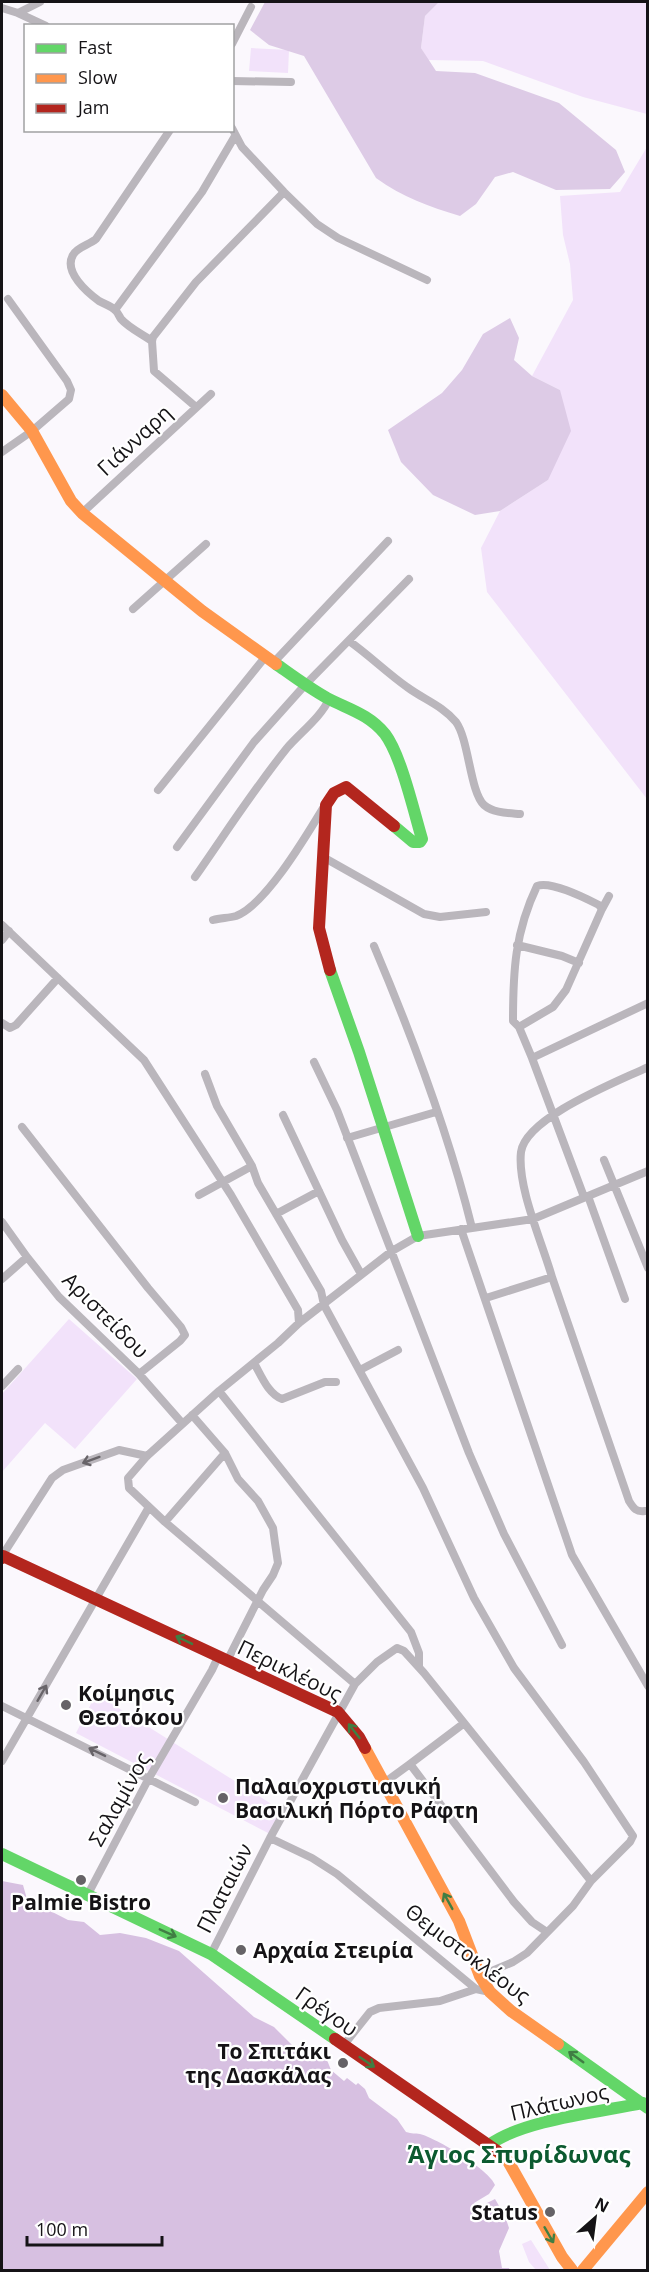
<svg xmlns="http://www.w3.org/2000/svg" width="649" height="2272" viewBox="0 0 649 2272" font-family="'Open Sans',sans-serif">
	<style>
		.green { fill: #f2e2fa }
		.forest { fill: #ddcbe6 }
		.water { fill: #d7c0e1 }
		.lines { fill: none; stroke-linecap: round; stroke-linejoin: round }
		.street { stroke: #bab6bc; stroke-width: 8 }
		.fast { stroke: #63d668; stroke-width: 12 }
		.slow { stroke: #ff974d; stroke-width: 12 }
		.jam { stroke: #b3261e; stroke-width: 12 }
		.oneway { stroke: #686469 }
		.oneway2 { stroke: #407e43 }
		.poi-dot { fill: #666367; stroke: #fff; stroke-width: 2 }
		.labels { text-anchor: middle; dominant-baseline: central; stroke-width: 4.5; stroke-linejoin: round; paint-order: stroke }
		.street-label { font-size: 21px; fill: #151316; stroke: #fff }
		.poi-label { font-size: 21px; font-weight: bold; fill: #151316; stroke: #fff; text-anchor: start }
		.quarter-label { font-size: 24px; font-weight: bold; fill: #0c5a30; stroke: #fff }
	</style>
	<rect width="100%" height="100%" fill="#fbf8fd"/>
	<path class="green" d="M439 2H647V114L583 97 483 61 428 60 421 48 425 16Z
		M251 48 289 50 288 73 249 71Z
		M647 147V799L487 592 481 548 500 511 548 480 560 390 532 376 573 300 570 264 563 235 560 196 620 192Z
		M69 1319 137 1379 75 1449 45 1423 2 1472V1394Z
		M96 1694 281 1810 270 1834 76 1733Z
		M531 2240 550 2270H536L529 2262 522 2244Z"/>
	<path class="forest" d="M265 2H439L425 16 421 48 436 71 475 73 559 103 616 150 625 172 610 189 556 190 513 172 495 177 476 204 460 216C430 207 402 197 376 178L304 56 269 45 250 30Z
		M510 318 519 338 514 360 532 376 560 390 571 431 548 480 500 511 475 515 433 495 401 462 388 430 442 393 462 370 483 334Z"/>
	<path class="water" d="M2 1881 23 1885 27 1899 68 1920 84 1922 100 1935 120 1933 146 1938 179 1951 254 2017 274 2027 295 2048 327 2060 331 2070 344 2081 347 2078 356 2085 358 2083 365 2089 369 2098 397 2119 406 2132C412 2134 415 2133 420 2134 436 2138 490 2170 495 2185L489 2194 474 2203 477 2208 495 2199 505 2216 509 2228 499 2251 502 2268H509L510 2270H2Z"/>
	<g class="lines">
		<path class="street" d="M2 8 18 13 46 26
			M18 13 40 2
			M232 44 251 7
			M232 81 291 82
			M232 128 242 147 284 192 317 224 338 238 427 280
			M115 310 202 192 235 136
			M152 341C142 334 129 328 121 319 119 316 118 313 116 311 112 306 104 304 99 301 88 293 63 272 73 255 77 247 89 245 96 239L170 130
			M196 407 154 371 152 341 153 337 196 282 284 192
			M2 452 32 431 69 399 71 390 67 381 8 299
			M82 513 211 394
			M133 609 206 544
			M349 641C369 655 387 673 407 687 423 699 443 706 456 722 469 740 470 792 484 805 493 813 508 813 520 814
			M274 662 388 541
			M158 790 266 656
			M177 847 254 742 305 685 409 579
			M323 857 424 914 440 917 486 912
			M195 877C225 834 254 789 287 748 300 733 322 716 329 699
			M602 909 609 896
			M213 920C220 918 229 918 236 916 266 905 308 833 325 805
			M2 925 144 1060 231 1195 298 1310 299 1323
			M2 940 9 931
			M517 945 562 956 579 963
			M374 946C413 1038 448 1131 472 1228
			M2 1023 10 1028 16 1025 58 978
			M519 1027 513 1021C513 971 515 932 537 886 552 881 585 898 599 905L602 909 566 990 553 1007 519 1027 532 1058
			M314 1062 337 1110 469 1453 504 1534 562 1645
			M283 1115 342 1240 361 1274
			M22 1127 148 1288 181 1327 185 1335 180 1341 139 1374
			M347 1138 436 1112
			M604 1160 648 1268
			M252 1166 258 1183 321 1291 324 1305 423 1488 474 1598 514 1668 584 1762 633 1836 630 1842 591 1881 573 1906 527 1953 513 1962 480 1976
			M199 1195 252 1166 217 1106 205 1074
			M588 1196 625 1299
			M584 1197 532 1058 648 1003
			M276 1214 319 1191
			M2 1222 27 1257
			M461 1229 572 1555 648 1686
			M552 1277C542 1242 517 1187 521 1152 526 1117 617 1082 648 1067
			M2 1279 27 1257 59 1297 139 1374 182 1423
			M486 1298 552 1277 629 1501C634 1509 636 1512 645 1511
			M254 1363C261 1375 268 1394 282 1399L325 1382H336
			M360 1370 398 1350
			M2 1386 18 1369
			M219 1391 411 1632 419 1653V1667
			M192 1415 225 1453 238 1479 258 1501 273 1528 275 1543 278 1563 273 1575 263 1590 227 1661
			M165 1522 225 1453
			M2 1556 52 1478 63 1470 119 1450 147 1456
			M355 1684 165 1522 129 1488 128 1478 147 1456 219 1391 278 1343 299 1323 392 1251 418 1236 533 1219 648 1171
			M2 1706 195 1802
			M2 1761 149 1507
			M410 1764 463 1724
			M384 1783 410 1764 514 1902 532 1922 547 1932
			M270 1838 312 1858 337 1874 476 1989 490 1992
			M87 1896 149 1778 212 1670 218 1657
			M211 1954 270 1838 355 1684 377 1662 397 1648 404 1651 424 1673 591 1881
			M343 2046 370 2012 379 2008 440 2001 476 1989"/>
		<path class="fast" d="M276 664C293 676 309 688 327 698 348 709 369 714 385 734 401 755 414 812 422 839L420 842H413L394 826
			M330 970 359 1052 418 1236
			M2 1854 211 1954 335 2039
			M558 2044 648 2108
			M489 2145C522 2120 600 2112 643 2103"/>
		<path class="slow" d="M2 395 32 431 71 501 82 513 202 611 276 664
			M365 1748 459 1921 480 1976 490 1992 511 2011 558 2044
			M497 2151 508 2161 562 2257 572 2270
			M583 2270 648 2192"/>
		<path class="jam" d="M330 970 319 928 326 805 334 793 346 787 394 826
			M2 1558 3 1556 338 1712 359 1737 365 1748
			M335 2039 497 2151"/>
	</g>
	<defs><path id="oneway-shaft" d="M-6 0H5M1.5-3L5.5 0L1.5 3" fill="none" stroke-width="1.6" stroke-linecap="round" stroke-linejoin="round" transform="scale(1.5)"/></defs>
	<g class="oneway">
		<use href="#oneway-shaft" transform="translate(91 1460) rotate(160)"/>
		<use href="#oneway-shaft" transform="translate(42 1693) rotate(-60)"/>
		<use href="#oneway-shaft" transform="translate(97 1752) rotate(-154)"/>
	</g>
	<g class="oneway2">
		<use href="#oneway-shaft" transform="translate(184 1640) rotate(-154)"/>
		<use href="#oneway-shaft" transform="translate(354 1731) rotate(-128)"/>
		<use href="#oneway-shaft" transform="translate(448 1901) rotate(-119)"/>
		<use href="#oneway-shaft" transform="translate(168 1933) rotate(24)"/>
		<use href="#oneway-shaft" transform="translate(576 2057) rotate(-144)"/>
		<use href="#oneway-shaft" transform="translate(367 2062) rotate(34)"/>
		<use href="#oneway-shaft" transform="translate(549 2235) rotate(60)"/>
	</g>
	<g class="poi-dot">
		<circle cx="66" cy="1705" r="6"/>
		<circle cx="223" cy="1798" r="6"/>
		<circle cx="81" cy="1880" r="6"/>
		<circle cx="241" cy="1950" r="6"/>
		<circle cx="343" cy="2063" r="6"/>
		<circle cx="550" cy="2212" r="6"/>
	</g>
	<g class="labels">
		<g class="street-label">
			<text transform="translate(134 440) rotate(-43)">Γιάνναρη</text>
			<text transform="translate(106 1315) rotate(45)">Αριστείδου</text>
			<text transform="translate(290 1670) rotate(26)">Περικλέους</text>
			<text transform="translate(119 1799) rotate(-61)">Σαλαμίνος</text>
			<text transform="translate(224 1888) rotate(-63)">Πλαταιών</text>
			<text transform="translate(468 1953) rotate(37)">Θεμιστοκλέους</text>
			<text transform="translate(327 2011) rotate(35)">Γρέγου</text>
			<text transform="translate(559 2102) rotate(-13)">Πλάτωνος</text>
		</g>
		<g class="poi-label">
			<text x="78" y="1693">Κοίμησις<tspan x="78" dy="24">Θεοτόκου</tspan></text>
			<text x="235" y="1786">Παλαιοχριστιανική<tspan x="235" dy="24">Βασιλική Πόρτο Ράφτη</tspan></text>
			<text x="81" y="1902" text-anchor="middle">Palmie Bistro</text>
			<text x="253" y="1950">Αρχαία Στειρία</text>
			<text x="331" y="2051" text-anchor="end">Το Σπιτάκι<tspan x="331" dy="24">της Δασκάλας</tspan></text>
			<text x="538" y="2212" text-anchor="end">Status</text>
		</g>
		<g class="quarter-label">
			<text x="519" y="2153">Άγιος Σπυρίδωνας</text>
		</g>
	</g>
	<rect width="649" height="2272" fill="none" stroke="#151316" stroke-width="6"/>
	<rect x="24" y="24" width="210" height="108" fill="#ffffff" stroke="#a1a1a2" stroke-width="1.5"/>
	<rect x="36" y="44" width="30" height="9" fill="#63d668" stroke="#a1a1a2" stroke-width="1.5"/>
	<text x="78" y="54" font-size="18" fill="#151316">Fast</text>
	<rect x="36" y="74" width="30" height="9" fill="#ff974d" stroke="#a1a1a2" stroke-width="1.5"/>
	<text x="78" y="84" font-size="18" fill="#151316">Slow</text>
	<rect x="36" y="104" width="30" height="9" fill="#b3261e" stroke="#a1a1a2" stroke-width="1.5"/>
	<text x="78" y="114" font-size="18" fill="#151316">Jam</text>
	<g transform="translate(595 2218) rotate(28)" stroke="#ffffff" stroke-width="4.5" paint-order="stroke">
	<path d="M0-4.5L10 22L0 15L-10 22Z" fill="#151316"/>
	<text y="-9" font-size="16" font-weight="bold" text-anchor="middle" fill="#151316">N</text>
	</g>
	<path d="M27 2236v9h135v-9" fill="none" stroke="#151316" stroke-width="3"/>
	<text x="36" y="2236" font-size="18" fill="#151316" stroke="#ffffff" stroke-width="4.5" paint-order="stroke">100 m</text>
</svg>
